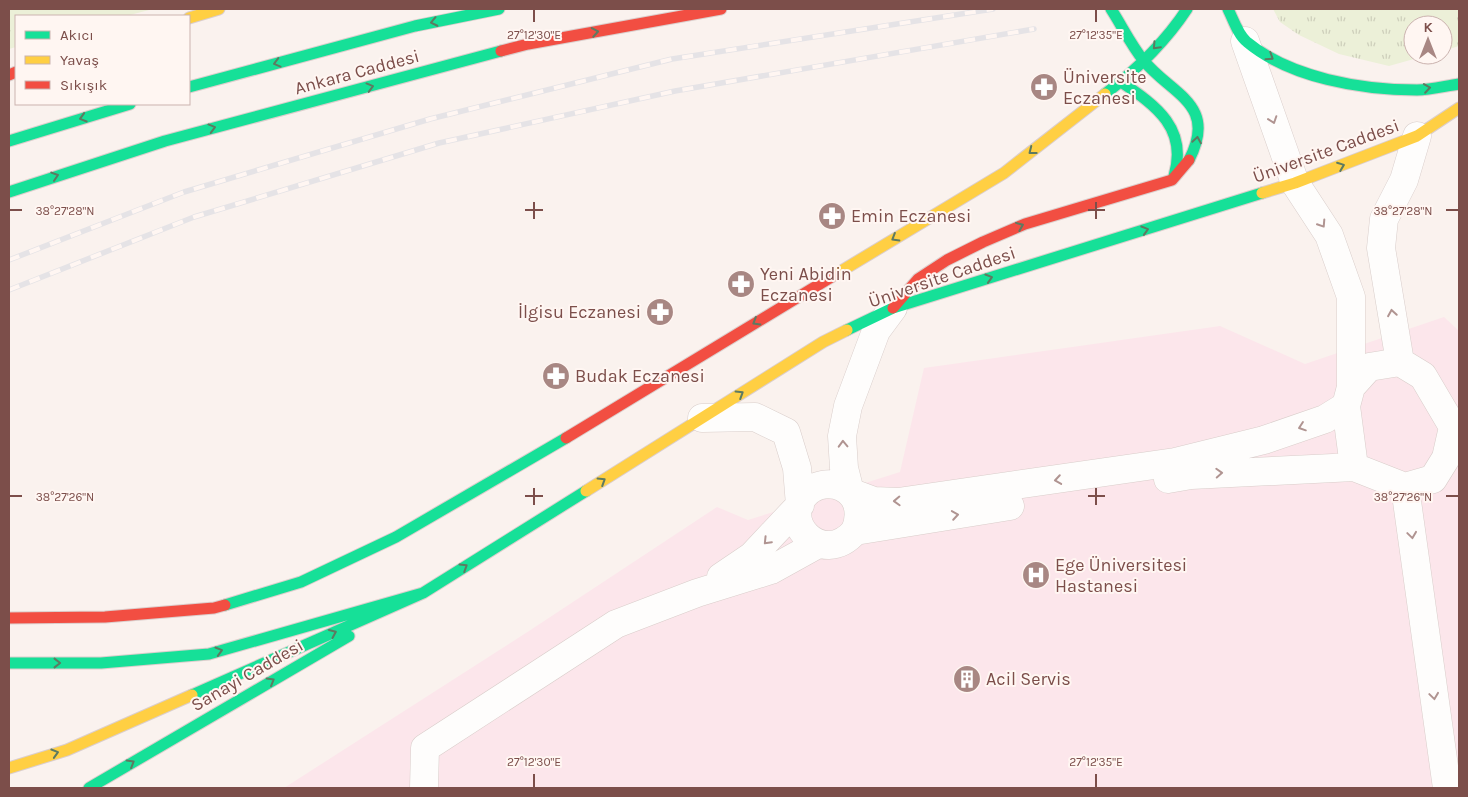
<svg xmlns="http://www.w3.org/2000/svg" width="1468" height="797" viewBox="0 0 1468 797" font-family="Karla,sans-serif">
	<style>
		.medical { fill: #fce6eb }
		.grass { fill: url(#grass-tufts) }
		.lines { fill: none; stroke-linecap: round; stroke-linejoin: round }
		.street-casing { stroke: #d9cdca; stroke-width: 29 }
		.fast-casing { stroke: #dbcecc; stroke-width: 13 }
		.slow-casing { stroke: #dbcecc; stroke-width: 13 }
		.jam-casing { stroke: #dbcecc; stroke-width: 13 }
		.street { stroke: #fefdfc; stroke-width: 28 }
		.fast { stroke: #16e098; stroke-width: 11 }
		.slow { stroke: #ffcf43; stroke-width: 11 }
		.jam { stroke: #f24e42; stroke-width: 11 }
		.rail-casing { stroke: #e5e3e6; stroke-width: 5.5 }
		.rail { stroke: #fff6f2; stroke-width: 4; stroke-dasharray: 11; stroke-linecap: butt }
		.oneway { stroke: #5d7a61 }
		.oneway2 { stroke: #b09491 }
		.ticks { fill: none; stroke: #7c4e4a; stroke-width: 2 }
		.labels { text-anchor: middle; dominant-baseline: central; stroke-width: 4; stroke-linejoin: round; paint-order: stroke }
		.street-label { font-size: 18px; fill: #7c4e4a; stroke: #fff6f2 }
		.poi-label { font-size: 18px; fill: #7c4e4a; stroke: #fff6f2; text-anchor: start }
		.ticks-label { font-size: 12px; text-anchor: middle; fill: #7c4e4a; stroke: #fff6f2; stroke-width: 4; stroke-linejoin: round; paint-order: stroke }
	</style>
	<defs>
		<pattern id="grass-tufts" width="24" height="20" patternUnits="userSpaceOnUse" patternTransform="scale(1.25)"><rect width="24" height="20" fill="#ecf0d8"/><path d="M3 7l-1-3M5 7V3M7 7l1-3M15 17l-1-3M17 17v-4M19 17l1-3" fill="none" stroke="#cecfbb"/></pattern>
	</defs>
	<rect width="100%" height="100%" fill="#faf2ee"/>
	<path class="medical" d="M1444 317 1459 331V788H284L529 631 717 507 748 520 900 472 924 368 1220 326 1305 364Z"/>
	<path class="grass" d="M9 9H153L126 16H16V47L9 49Z
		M1273 9H1459V46L1443 51V25H1413V55H1428L1389 66 1339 54 1299 35 1280 22Z"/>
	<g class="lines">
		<g class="street-casing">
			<path id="street" d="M1245 41 1295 183 1329 235 1351 297V387
				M893 308 876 331 848 406 842 436 844 468 850 492 874 501 898 502 1175 462 1264 440 1325 419 1346 406
				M1400 362 1369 367 1351 387 1346 406 1354 467 1405 487 1433 479 1446 458 1453 427 1423 376 1400 362 1381 248 1384 219 1404 180 1417 136
				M702 418 755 417 786 432 797 468 800 505 752 556 721 577
				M1168 479 1191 475 1354 467
				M1405 487 1447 788
				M855 531C863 512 858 491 836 485 827 483 817 485 810 490 774 518 822 570 855 531L1010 506
				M424 788 425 748 616 624 697 593 771 570 818 544"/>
		</g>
		<g class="fast-casing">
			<path id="fast" d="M1111 9C1122 26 1131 45 1144 61 1172 95 1218 104 1189 160
				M1228 9C1233 19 1238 35 1247 42 1290 78 1362 90 1417 90 1431 90 1445 86 1459 84
				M1121 82C1157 106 1188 129 1174 176
				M189 87 415 26 499 9
				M1105 94C1135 71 1166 41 1187 9
				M9 141 130 104
				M9 192 165 141 501 51
				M847 330 893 308 1262 193
				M225 605 301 582 396 537 566 438
				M9 663H101L209 654 423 593
				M192 695 423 593 586 491
				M89 788 349 636"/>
		</g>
		<g class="slow-casing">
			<path id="slow" d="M189 18 219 9
				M1262 193 1295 183 1417 136 1459 108
				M833 276 1004 173 1105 94
				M586 491 823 342 847 330
				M9 768 67 750 192 695"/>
		</g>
		<g class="jam-casing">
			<path id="jam" d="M501 51 528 44 721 9
				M9 75 16 72
				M893 308 918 279 947 260 983 242 1025 224 1172 180 1189 160
				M566 438 833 276
				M9 618 105 617 214 608 225 605"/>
		</g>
		<use href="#street" class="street"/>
		<use href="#fast" class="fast"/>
		<use href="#slow" class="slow"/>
		<use href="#jam" class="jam"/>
		<g class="rail-casing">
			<path id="rail" d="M9 260 184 192 430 119 672 59 993 9
				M9 290 194 217 439 143 675 91 1034 29"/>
		</g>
		<use href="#rail" class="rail"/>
	</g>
	<defs><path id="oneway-chevron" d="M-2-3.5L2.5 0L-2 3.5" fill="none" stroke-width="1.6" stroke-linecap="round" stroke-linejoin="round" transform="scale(1.25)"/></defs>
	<g class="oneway">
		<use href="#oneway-chevron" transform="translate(434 22) rotate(168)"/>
		<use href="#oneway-chevron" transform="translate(595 32) rotate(-10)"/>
		<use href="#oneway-chevron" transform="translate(1156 46) rotate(133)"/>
		<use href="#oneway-chevron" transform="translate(1270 57) rotate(33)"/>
		<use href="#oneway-chevron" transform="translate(277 63) rotate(165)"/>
		<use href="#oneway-chevron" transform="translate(370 87) rotate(-15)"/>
		<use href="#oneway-chevron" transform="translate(1427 88) rotate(-8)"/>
		<use href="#oneway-chevron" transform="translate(83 118) rotate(163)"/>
		<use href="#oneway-chevron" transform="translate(212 128) rotate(-15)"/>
		<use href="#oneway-chevron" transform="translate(1197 140) rotate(-81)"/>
		<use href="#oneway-chevron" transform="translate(1032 151) rotate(142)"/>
		<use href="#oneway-chevron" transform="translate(1341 166) rotate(-21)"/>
		<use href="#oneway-chevron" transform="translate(55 176) rotate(-18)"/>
		<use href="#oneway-chevron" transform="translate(1020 226) rotate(-22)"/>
		<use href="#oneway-chevron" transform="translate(1145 230) rotate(-17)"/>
		<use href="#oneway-chevron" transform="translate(895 238) rotate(149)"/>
		<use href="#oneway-chevron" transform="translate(989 278) rotate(-17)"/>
		<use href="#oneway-chevron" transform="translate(756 322) rotate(149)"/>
		<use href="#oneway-chevron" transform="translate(740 394) rotate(-32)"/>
		<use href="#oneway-chevron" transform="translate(602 481) rotate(-32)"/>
		<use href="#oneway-chevron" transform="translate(464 567) rotate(-32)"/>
		<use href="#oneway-chevron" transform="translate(333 633) rotate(-24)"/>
		<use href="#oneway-chevron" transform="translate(219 651) rotate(-16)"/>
		<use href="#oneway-chevron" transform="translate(57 663)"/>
		<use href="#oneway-chevron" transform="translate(271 681) rotate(-30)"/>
		<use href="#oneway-chevron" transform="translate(55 753) rotate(-17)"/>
		<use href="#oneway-chevron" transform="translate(131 763) rotate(-31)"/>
	</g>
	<g class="oneway2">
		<use href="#oneway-chevron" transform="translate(1273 120) rotate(71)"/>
		<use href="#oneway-chevron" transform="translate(1322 224) rotate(57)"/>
		<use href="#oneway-chevron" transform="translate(1392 313) rotate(-99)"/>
		<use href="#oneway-chevron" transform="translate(1302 427) rotate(161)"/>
		<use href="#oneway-chevron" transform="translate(843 444) rotate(-92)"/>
		<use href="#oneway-chevron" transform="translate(1219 473) rotate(-3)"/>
		<use href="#oneway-chevron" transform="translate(1058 480) rotate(171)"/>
		<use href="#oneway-chevron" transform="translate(897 501) rotate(178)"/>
		<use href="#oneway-chevron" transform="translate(955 515) rotate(-9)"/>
		<use href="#oneway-chevron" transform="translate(1412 535) rotate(82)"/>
		<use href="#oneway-chevron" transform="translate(767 541) rotate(134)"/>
		<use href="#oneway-chevron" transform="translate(1434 696) rotate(82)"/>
	</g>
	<path class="ticks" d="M534 10V22M1096 10V22M534 202V219M1096 202V219M10 210H22M525 210H543M1088 210H1105M1446 210H1458M534 488V505M1096 488V505M10 496H22M525 496H543M1088 496H1105M1446 496H1458M534 774V787M1096 774V787"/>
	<defs>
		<g id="pharmacy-disc" transform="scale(1.4375)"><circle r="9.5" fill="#a88783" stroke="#fff6f2"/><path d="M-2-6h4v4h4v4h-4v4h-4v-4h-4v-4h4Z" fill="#fff"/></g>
		<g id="hospital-disc" transform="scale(1.4375)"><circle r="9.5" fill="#a88783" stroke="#fff6f2"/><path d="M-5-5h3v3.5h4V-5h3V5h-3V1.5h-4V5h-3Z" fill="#fff"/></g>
		<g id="building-disc" transform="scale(1.4375)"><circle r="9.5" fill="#a88783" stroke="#fff6f2"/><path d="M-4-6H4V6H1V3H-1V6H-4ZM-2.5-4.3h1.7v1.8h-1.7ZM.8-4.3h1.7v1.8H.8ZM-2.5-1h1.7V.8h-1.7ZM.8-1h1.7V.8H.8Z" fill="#fff"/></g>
	</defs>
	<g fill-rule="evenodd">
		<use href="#pharmacy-disc" x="1044" y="87"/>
		<use href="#pharmacy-disc" x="832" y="216"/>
		<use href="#pharmacy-disc" x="741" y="284"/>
		<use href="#pharmacy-disc" x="660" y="312"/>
		<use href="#pharmacy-disc" x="556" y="376"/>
		<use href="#hospital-disc" x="1036" y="575"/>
		<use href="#building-disc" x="967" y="679"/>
	</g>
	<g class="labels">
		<g class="street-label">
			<text transform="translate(357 72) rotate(-15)">Ankara Caddesi</text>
			<text transform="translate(1326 151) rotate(-20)">Üniversite Caddesi</text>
			<text transform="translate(942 277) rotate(-19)">Üniversite Caddesi</text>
			<text transform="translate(247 675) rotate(-30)">Sanayi Caddesi</text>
		</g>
		<g class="poi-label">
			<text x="1063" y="77">Üniversite<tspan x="1063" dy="21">Eczanesi</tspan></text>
			<text x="851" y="216">Emin Eczanesi</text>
			<text x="760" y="274">Yeni Abidin<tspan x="760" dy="21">Eczanesi</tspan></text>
			<text x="641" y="312" text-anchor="end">İlgisu Eczanesi</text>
			<text x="575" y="376">Budak Eczanesi</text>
			<text x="1055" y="565">Ege Üniversitesi<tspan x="1055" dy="21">Hastanesi</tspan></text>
			<text x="986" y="679">Acil Servis</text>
		</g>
	</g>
	<g class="ticks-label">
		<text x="534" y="39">27°12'30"E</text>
		<text x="1096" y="39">27°12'35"E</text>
		<text x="65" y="215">38°27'28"N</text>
		<text x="1403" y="215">38°27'28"N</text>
		<text x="65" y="501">38°27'26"N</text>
		<text x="1403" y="501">38°27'26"N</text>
		<text x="534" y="766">27°12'30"E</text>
		<text x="1096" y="766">27°12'35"E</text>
	</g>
	<rect width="1468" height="797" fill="none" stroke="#7c4e4a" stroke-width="20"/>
	<rect x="15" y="15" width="175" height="90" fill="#fff6f2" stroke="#cbb3af"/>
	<rect x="25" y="31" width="25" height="8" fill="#16e098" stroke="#cbb3af"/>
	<text x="60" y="40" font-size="15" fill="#7c4e4a">Akıcı</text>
	<rect x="25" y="56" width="25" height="8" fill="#ffcf43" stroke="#cbb3af"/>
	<text x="60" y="65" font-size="15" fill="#7c4e4a">Yavaş</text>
	<rect x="25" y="81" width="25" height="8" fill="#f24e42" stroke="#cbb3af"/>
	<text x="60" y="90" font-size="15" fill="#7c4e4a">Sıkışık</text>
	<g transform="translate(1428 40)"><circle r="24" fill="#fff6f2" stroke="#cbb3af"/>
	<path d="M0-4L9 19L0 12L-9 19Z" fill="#a88783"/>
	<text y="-8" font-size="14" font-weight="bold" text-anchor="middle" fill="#7c4e4a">K</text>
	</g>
</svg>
